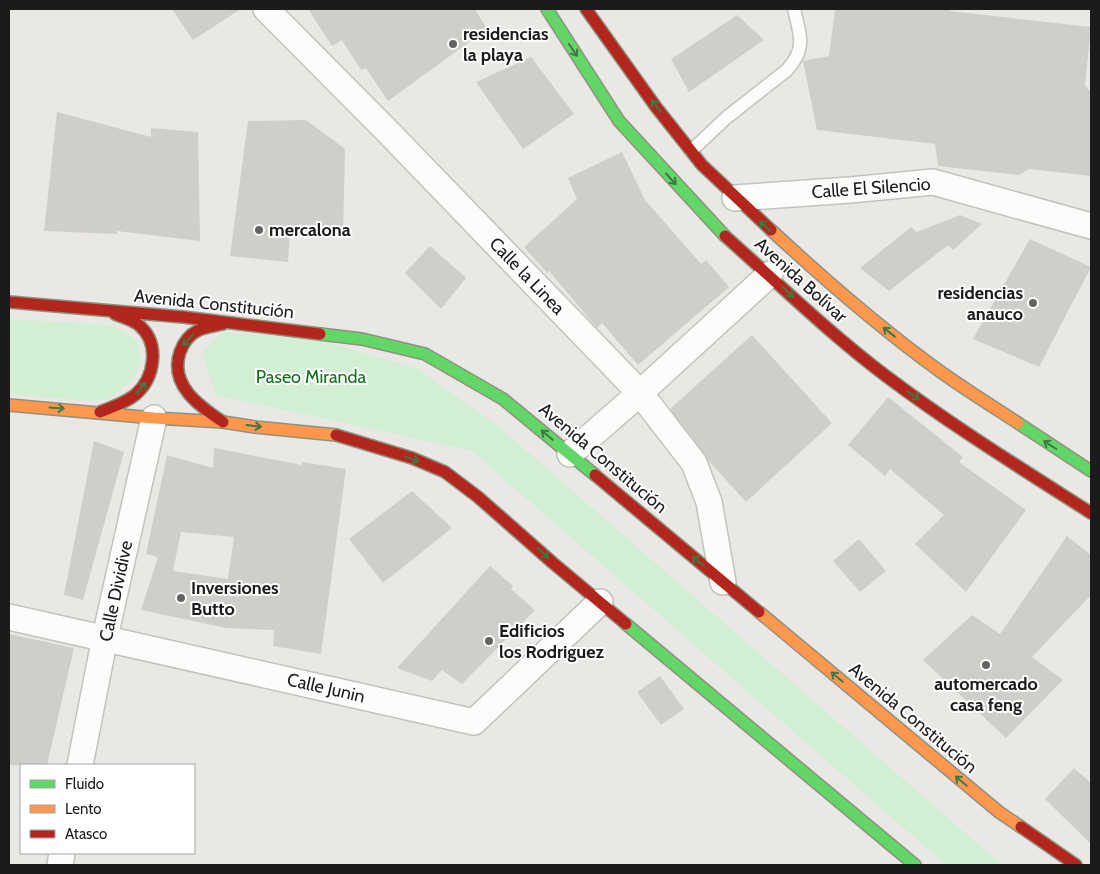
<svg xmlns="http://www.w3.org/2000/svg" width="1100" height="874" viewBox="0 0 1100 874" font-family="Cabin,sans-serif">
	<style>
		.park { fill: #d2efd4 }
		.building { fill: #d0cecb; fill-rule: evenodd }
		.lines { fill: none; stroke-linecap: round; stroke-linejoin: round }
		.lane-casing { stroke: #c2c2c0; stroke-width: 15 }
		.street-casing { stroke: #c2c2c0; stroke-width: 28 }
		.fast-casing { stroke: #8f917e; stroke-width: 14 }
		.slow-casing { stroke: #8f917e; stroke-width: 14 }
		.jam-casing { stroke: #8f917e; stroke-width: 14 }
		.lane { stroke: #fcfcfb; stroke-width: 12 }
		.street { stroke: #fcfcfb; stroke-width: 25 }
		.fast { stroke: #63d668; stroke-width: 11 }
		.slow { stroke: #ff974d; stroke-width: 11 }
		.jam { stroke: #b3261e; stroke-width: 11 }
		.oneway { stroke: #3f7842 }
		.poi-dot { fill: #636361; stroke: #fff; stroke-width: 2 }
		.labels { text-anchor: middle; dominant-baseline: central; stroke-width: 4; stroke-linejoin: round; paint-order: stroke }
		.poi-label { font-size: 18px; font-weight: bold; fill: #1b1b1b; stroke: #fff; text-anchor: start }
		.street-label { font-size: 18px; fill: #1b1b1b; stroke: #fff }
		.park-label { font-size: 18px; fill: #12711f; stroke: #fff }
	</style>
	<rect width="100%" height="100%" fill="#e9e8e4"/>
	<path class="park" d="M9 319 110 325 137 340 142 361 133 379 109 399 87 401 9 394Z
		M222 332 315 339 416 368 497 425 1002 865H946L472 451 216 395 202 353Z"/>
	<path class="building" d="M172 9H241L193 40Z
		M308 9H475L487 29 388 101 366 68 361 70 342 40 332 46Z
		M835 9H950V11L1091 27 1085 85 1091 93V176L1029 169 1019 175 938 166 935 144 817 130 803 61 829 56Z
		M737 15 764 40 689 92 671 59Z
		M531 57 574 114 523 149 476 82Z
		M57 112 151 137V128L198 132 200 241 117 231V234L44 231Z
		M306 120 345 149 343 236 290 231 288 262 230 256 248 121Z
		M622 152 645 200 701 264 706 260 729 287 638 365 602 323 597 328 549 271 547 273 524 247 577 199 568 178Z
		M960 215 982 224 953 250 948 245 889 291 860 268 911 227 917 232Z
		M1030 239 1091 267 1039 367 973 339Z
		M430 246 466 278 441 309 405 273Z
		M752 335 832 423 746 502 708 460 670 409Z
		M888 397 963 457 959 462 1026 510 966 592 915 544 944 515 890 469 885 476 848 445Z
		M94 441 124 452 83 600 64 595Z
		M214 448 302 465V462L346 469 321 654 273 646 274 630 226 628 141 610 158 557 146 554 167 455 213 468ZM181 532 234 537 228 579 173 571Z
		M412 491 452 528 383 583 349 539Z
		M1067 536 1091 555V595L1032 657 1063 680 1006 738 923 660 972 615 1000 634Z
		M859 539 886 571 860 592 833 561Z
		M490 566 513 586 511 589 535 610 462 684 442 670 432 681 397 668Z
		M9 634 74 648 47 765H9Z
		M660 676 684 709 661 725 637 692Z
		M1074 768 1091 783V844L1045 799Z"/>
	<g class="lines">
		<g class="lane-casing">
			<path id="lane" d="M691 151 726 118 787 70C807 48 800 35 794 9"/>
		</g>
		<g class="street-casing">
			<path id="street" d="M266 9 393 137 640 393 694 463 709 502 723 582
				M735 198 850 190 933 182 1091 226
				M570 454 640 393 770 274
				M9 617 474 722 600 602
				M80 765 105 637 154 418
				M60 865 62 853"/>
		</g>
		<g class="fast-casing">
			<path id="fast" d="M547 9 619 121 725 236
				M320 334 362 339 425 354 503 399 595 475
				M1018 423 1091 471
				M626 624 915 865"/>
		</g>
		<g class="slow-casing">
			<path id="slow" d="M771 230C825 280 881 329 941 372 966 390 992 406 1018 423
				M9 405 154 418 223 422 255 427 336 435
				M759 612 999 812 1021 827"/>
		</g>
		<g class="jam-casing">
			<path id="jam" d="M586 9 656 107 702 165 771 230
				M725 236C778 283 829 333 886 376 951 425 1022 469 1091 513
				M9 302 183 317 320 334
				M223 324C214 326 204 327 197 331 189 335 183 344 180 352 169 385 199 406 223 422
				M100 412C112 407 125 403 135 395 155 378 160 344 140 326 132 319 124 318 115 314
				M336 435 412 458 445 472 478 497 553 563 626 624
				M595 475 759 612
				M1021 827 1076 865"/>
		</g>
		<use href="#lane" class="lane"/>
		<use href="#street" class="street"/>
		<use href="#fast" class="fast"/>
		<use href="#slow" class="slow"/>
		<use href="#jam" class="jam"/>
	</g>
	<defs><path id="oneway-shaft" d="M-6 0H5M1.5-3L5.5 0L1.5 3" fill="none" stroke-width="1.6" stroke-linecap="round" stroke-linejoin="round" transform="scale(1.25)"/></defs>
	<g class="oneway">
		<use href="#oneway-shaft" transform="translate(573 50) rotate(56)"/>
		<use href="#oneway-shaft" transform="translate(656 106) rotate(-127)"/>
		<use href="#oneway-shaft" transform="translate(671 179) rotate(47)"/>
		<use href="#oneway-shaft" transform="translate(765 226) rotate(-138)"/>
		<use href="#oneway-shaft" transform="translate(788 292) rotate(43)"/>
		<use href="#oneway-shaft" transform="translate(889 332) rotate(-142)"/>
		<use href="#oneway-shaft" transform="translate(188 340) rotate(132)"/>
		<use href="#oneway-shaft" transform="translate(141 388) rotate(-50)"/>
		<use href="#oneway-shaft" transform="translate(913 395) rotate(34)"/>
		<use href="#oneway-shaft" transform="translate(57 408) rotate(4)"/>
		<use href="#oneway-shaft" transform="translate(254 426) rotate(7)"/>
		<use href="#oneway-shaft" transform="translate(547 435) rotate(-140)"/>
		<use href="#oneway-shaft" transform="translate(1050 445) rotate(-148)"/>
		<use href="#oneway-shaft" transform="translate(412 459) rotate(21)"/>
		<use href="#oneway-shaft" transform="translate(543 553) rotate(41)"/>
		<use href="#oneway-shaft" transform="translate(698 561) rotate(-140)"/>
		<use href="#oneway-shaft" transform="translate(837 677) rotate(-140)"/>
		<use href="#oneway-shaft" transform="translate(961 781) rotate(-140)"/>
	</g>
	<g class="poi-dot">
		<circle cx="453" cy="44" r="5"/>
		<circle cx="259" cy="230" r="5"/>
		<circle cx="1033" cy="303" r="5"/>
		<circle cx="181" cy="598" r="5"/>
		<circle cx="489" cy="641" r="5"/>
		<circle cx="986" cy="665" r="5"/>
	</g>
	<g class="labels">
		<g class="poi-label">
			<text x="463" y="34">residencias<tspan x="463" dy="21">la playa</tspan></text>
			<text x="269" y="230">mercalona</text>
			<text x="1023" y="293" text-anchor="end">residencias<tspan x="1023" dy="21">anauco</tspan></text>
			<text x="191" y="588">Inversiones<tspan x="191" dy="21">Butto</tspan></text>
			<text x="499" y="631">Edificios<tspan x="499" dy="21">los Rodriguez</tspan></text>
			<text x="986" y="684" text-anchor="middle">automercado<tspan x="986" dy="21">casa feng</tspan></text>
		</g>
		<g class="street-label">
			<text transform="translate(871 188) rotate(-4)">Calle El Silencio</text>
			<text transform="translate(527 276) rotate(46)">Calle la Linea</text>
			<text transform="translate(801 280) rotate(42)">Avenida Bolívar</text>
			<text transform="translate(214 304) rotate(6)">Avenida Constitución</text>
			<text transform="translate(603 458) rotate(40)">Avenida Constitución</text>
			<text transform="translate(116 591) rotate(-78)">Calle Dividive</text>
			<text transform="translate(326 688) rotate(13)">Calle Junin</text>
			<text transform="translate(913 718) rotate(40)">Avenida Constitución</text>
		</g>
		<g class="park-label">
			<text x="311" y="377">Paseo Miranda</text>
		</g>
	</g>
	<rect width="1100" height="874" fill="none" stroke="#1b1b1b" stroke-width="20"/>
	<rect x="20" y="764" width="175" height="90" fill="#ffffff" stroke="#a4a4a4"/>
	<rect x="30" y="780" width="25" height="8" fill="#63d668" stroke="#a4a4a4"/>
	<text x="65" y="789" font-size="15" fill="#1b1b1b">Fluido</text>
	<rect x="30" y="805" width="25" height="8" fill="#ff974d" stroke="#a4a4a4"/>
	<text x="65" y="814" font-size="15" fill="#1b1b1b">Lento</text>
	<rect x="30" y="830" width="25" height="8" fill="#b3261e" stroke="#a4a4a4"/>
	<text x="65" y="839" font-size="15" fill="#1b1b1b">Atasco</text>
</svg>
